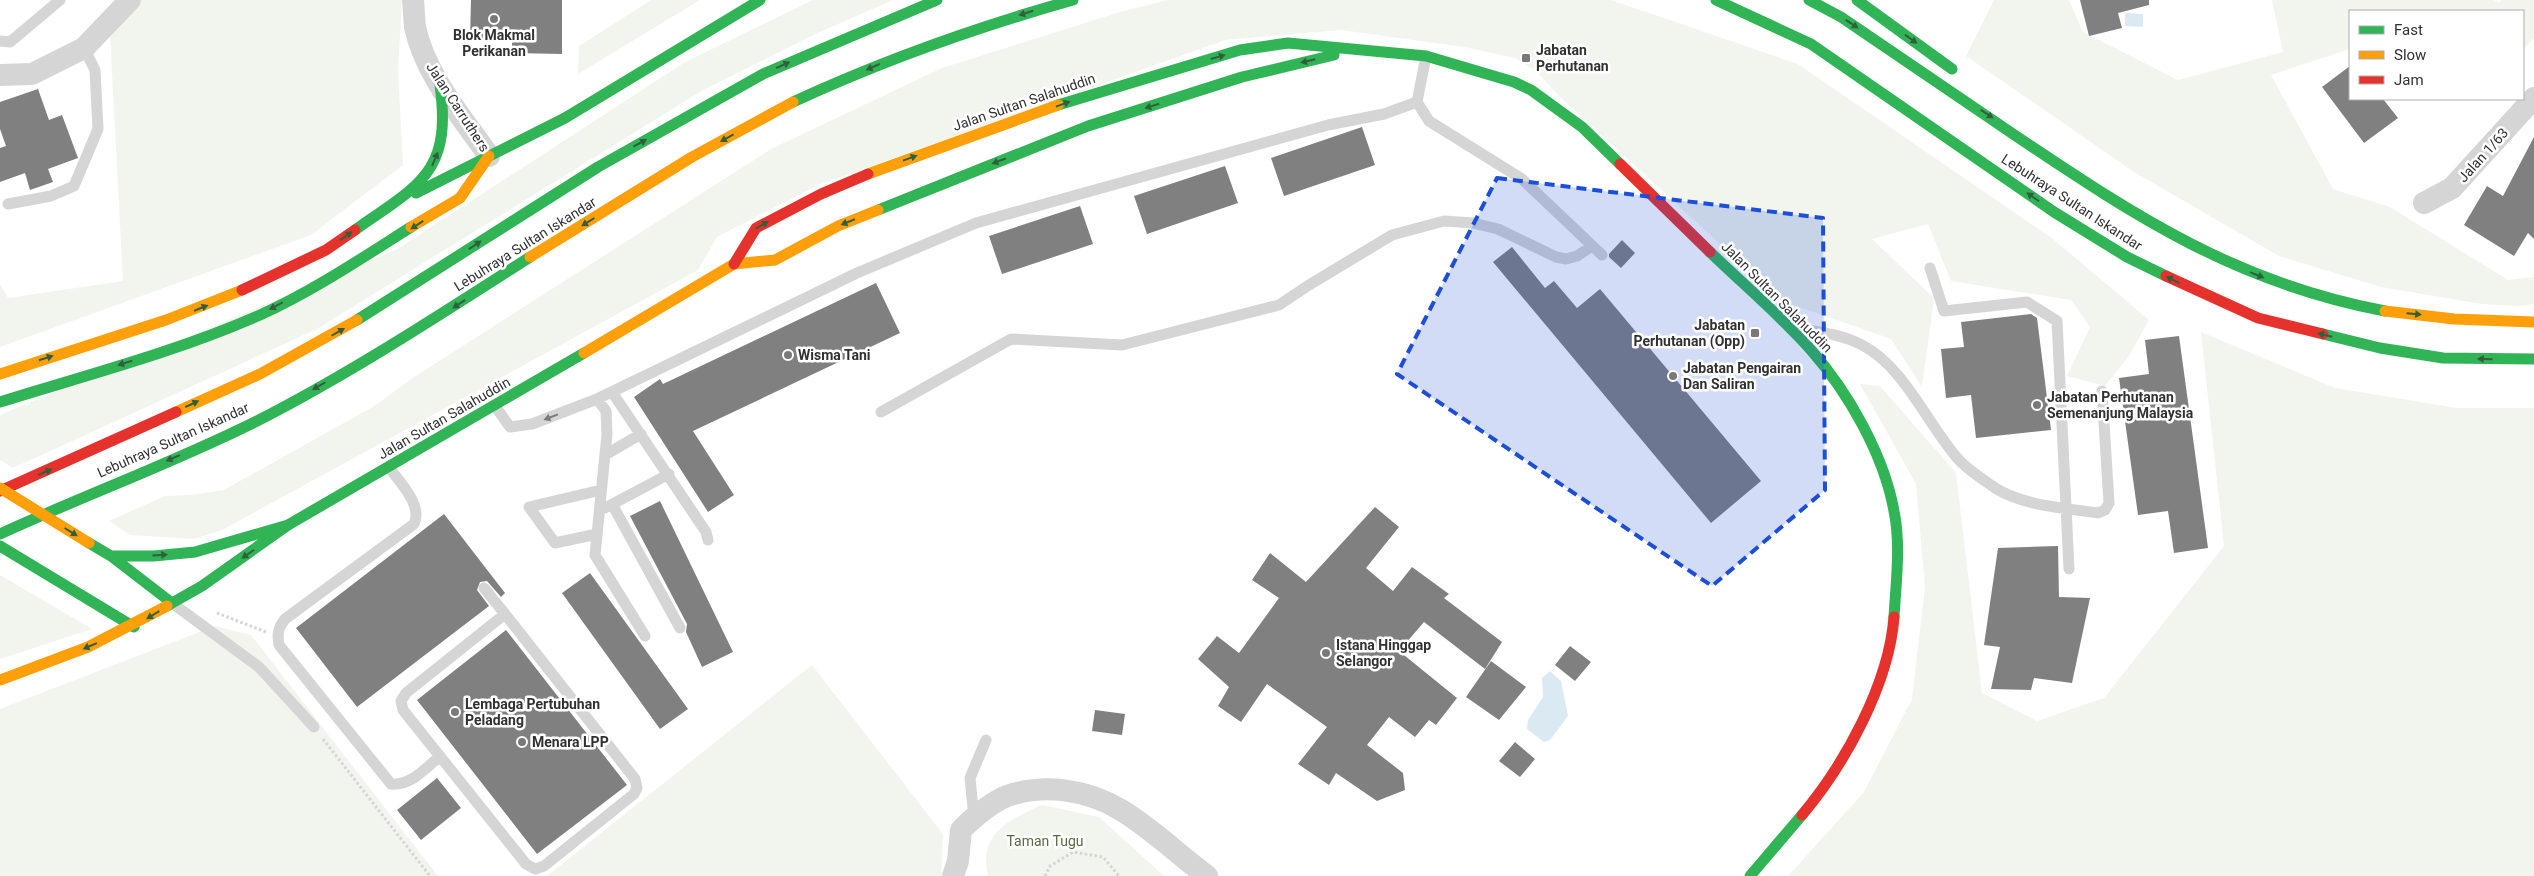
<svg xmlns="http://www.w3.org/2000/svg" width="2534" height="876" viewBox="0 0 2534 876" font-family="Roboto,sans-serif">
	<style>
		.green { fill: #f2f5ed }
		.water { fill: #dbeaf2 }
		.building { fill: #808080 }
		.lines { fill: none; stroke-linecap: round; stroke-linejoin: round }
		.path { stroke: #d5d5d5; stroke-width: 3; stroke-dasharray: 2.5 2.5; stroke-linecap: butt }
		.lane { stroke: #d5d5d5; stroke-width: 11 }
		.street { stroke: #d5d5d5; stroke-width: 22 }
		.fast { stroke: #30b455; stroke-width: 11 }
		.slow { stroke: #ff9f0a; stroke-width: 11 }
		.jam { stroke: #e5322d; stroke-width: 11 }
		.slow-bridge { stroke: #ff9f0a; stroke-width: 11 }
		.oneway { fill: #315f3e }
		.oneway2 { fill: #7b7b7b }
		.marked { fill: #1d4ed8; fill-opacity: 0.2; stroke: #1d4ed8; stroke-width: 4; stroke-dasharray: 10 6; stroke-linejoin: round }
		.poi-dot { fill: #797979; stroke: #fff; stroke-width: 2 }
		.labels { text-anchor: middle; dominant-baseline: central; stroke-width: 5; stroke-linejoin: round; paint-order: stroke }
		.poi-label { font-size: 14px; font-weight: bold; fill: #313131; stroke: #fff; text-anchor: start }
		.street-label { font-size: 14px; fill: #313131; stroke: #fff }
		.park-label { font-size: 14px; fill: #566b3f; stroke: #fff }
	</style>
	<rect width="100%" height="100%" fill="#fff"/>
	<path class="green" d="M121 0H402L398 69 403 165 311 235 0 347V284L8 298 123 281 109 16Z
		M651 0H700L578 74 579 46Z
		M813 0H893L813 35 703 90 317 329 13 468 0 460V416L2 414 396 250 685 62Z
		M1168 0H1611L1798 64 2053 239 2149 320 2129 356 2105 386 2067 376 2090 327 2071 300 1951 281 1928 224 1872 239 1934 298 1922 387 1891 339 1782 301 1558 95 1537 72 1515 58 1464 47 1341 30 1225 40 818 185 717 237 698 270 222 530 194 539 130 535 109 521 165 496 191 495 224 490 376 405 411 379 771 149 942 68 1120 12Z
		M1994 0H2069L2083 32 2178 80 2283 52 2272 0H2494L2499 3 2502 0H2534V39L2523 49V11H2350V49L2271 75 2333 189 2390 207 2508 280 2534 277V304L2520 306 2482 304 2381 287 2279 256 2134 172 1966 56Z
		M2201 332 2335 388 2457 408H2534V876H1788L1864 792 1912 699 1925 587 1916 484 1860 384 1880 386 1956 473 1982 693 2037 721 2104 698 2224 546Z
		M0 575 92 629 0 659Z
		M215 626 251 635 438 876H0V709Z
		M812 665 943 834 941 876H547Z
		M1042 805 1099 817 1164 876H988C978 834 1008 820 1042 805Z"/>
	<path class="water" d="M2125 13 2143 14V27L2125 26Z
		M1550 671 1561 681 1568 716 1550 740 1544 742 1527 729 1528 720 1543 697 1542 678Z"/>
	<path class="building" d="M471 0H562V54L512 53V39H470Z
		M2080 0H2149V5L2118 13 2122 28 2089 36Z
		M2350 66V99H2383L2398 118 2364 143 2322 87Z
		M38 89 49 120 62 115 78 158 48 169 53 182 30 190 25 173 0 182V148L6 146 0 129V102Z
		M1362 127 1375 165 1284 196 1271 158Z
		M2534 137V239L2528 233 2514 256 2464 225 2487 186 2503 196Z
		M1225 166 1238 203 1147 234 1134 196Z
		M1080 206 1093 244 1002 274 989 236Z
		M1622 240 1635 253 1621 268 1609 257V254Z
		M1512 247 1545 288 1554 281 1577 308 1600 289 1761 481 1711 523 1493 262Z
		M876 283 900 333 693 431 734 495 708 512 634 397 660 379 663 384Z
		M2031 314 2037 318 2051 430 1976 438 1971 395 1946 398 1941 349 1964 347 1961 322Z
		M2179 336 2208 548 2174 553 2168 511 2138 515 2119 378 2149 374 2145 340Z
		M660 501 733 652 702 667 686 632 687 624 630 516Z
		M1375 507 1399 527 1366 568 1393 591 1412 567 1449 594 1444 598 1502 642 1485 669 1424 622 1399 651 1457 698 1436 725 1429 720 1415 737 1389 717 1367 745 1403 773 1405 790 1377 801 1336 773 1329 785 1298 764 1327 727 1267 684 1241 722 1218 706 1229 687 1198 659 1217 636 1239 653 1279 598 1252 580 1270 553 1306 582Z
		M444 514 505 593 501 597 487 581 480 582 477 590 489 606 357 707 296 628Z
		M2058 546 2059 597 2090 598 2072 683 2034 678 2031 690 1991 689 2000 647 1984 645 1998 548Z
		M590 573 688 709 660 729 562 593Z
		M506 630 627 785 537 854 417 700Z
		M1570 646 1591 662 1575 681 1555 665Z
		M1491 661 1526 687 1499 720 1466 697Z
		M1095 710 1125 714 1122 735 1092 731Z
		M1515 742 1535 759 1520 777 1499 761Z
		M437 778 461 808 421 840 397 810Z"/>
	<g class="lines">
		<path class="path" d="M217 613 266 632
			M323 739 430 876
			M1045 876 1050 866 1073 852 1103 857 1119 876"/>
		<path class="lane" d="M0 41 10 42 60 0
			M1426 56 1417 102 1429 121 1522 179 1602 255
			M8 204 51 196 74 186 98 129 95 70 84 48
			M1930 268 1944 311 2027 302 2057 321 2069 569
			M1796 328C1819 332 1841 334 1862 345 1905 367 1928 426 1959 460 1968 470 1984 480 1995 488 2024 506 2065 508 2098 513L2105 510 2109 503 2102 391
			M612 392 706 532 708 540
			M597 399 606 411 607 434 595 555 645 636
			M495 406 510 427 532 424 597 399 857 273 976 223 1328 125 1384 114 1417 102
			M881 412 1011 339 1122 345 1279 305 1309 285 1392 235 1444 221 1473 223 1498 229 1556 257 1566 259 1577 256 1592 246
			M605 455 641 434
			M389 467C400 483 423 505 414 524L285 619C278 628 277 634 279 645L391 784C411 786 426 768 440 756
			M612 504 680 628
			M605 508 669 474
			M597 534 555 543 529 507 601 490
			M484 588 505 614
			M172 603 259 667 314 727
			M505 614 635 779 637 788 634 794 544 866 535 869 526 864 403 710 401 701 406 693Z
			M974 818 970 778 986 740"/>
		<path class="street" d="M413 0C414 9 414 18 415 27 425 75 462 117 489 156
			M0 75 32 74 84 48 130 0
			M2424 203 2452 188 2534 98
			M953 876 958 861 961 830C973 818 990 803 1007 796 1045 783 1088 790 1121 810 1151 828 1179 855 1207 876"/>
		<path class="fast" d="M1716 0 1811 44 2054 212 2127 257 2166 276
			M1809 0 1841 17C1899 57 1958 96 2016 136 2138 218 2237 283 2385 311
			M1857 0 1952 69
			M793 102C884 60 977 27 1073 0
			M1058 105 1240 50 1288 43 1426 56 1514 82 1531 90 1582 127 1620 164
			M416 193 565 118 760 0
			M878 210 1088 126 1242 77 1334 55
			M355 230C420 184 452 173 440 85
			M1710 252C1743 284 1780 315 1811 350 1848 392 1884 455 1894 511 1901 545 1896 582 1894 617
			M357 320 598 167 763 74 937 0
			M2323 334 2380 348 2443 358 2534 359
			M0 402C87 375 176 352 260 315 313 291 362 258 411 227
			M0 534C85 495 173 463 257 421 351 373 441 314 530 257
			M89 543 111 556 172 603 167 606
			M0 546 134 627
			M111 556H154L195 552 288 525
			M172 603 202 586 288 525 584 353
			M1750 876 1802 815"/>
		<path class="slow" d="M868 174 1058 105
			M411 227 460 198 489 156
			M530 257 692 157 793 102
			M2385 311 2454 319 2534 322
			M584 353 734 264 775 260 838 226 878 210
			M0 374 166 320 242 290
			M176 412 260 374 357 320
			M0 680 88 647 167 606"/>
		<path class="jam" d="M1620 164 1710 252
			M734 264 756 228 821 194 868 174
			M2166 276 2258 318 2323 334
			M242 290 326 250 355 230
			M0 491 176 412
			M1802 815C1845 764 1889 684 1894 617"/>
		<path class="slow-bridge" d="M0 488 89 543"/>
	</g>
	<defs><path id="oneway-solid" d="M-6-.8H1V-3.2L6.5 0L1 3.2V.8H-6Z" transform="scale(1.25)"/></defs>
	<g class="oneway">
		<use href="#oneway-solid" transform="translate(1026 13) rotate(163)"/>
		<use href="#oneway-solid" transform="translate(1852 24) rotate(34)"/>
		<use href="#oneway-solid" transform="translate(1911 39) rotate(36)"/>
		<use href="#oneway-solid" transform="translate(1218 57) rotate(-16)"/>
		<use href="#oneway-solid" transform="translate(1308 61) rotate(167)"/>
		<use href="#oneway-solid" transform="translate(783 65) rotate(-24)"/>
		<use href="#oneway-solid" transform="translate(873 67) rotate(156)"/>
		<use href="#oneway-solid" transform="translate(1063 104) rotate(-20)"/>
		<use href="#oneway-solid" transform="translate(1152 106) rotate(162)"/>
		<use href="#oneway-solid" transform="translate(1987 114) rotate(34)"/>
		<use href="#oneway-solid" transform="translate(727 138) rotate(151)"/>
		<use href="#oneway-solid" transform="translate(640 143) rotate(-29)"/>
		<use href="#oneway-solid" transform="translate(910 158) rotate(-20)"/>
		<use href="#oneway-solid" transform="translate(435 159) rotate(-67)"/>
		<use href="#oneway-solid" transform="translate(999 161) rotate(159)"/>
		<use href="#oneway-solid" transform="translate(2033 197) rotate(-145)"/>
		<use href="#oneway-solid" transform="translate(588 222) rotate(148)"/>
		<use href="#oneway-solid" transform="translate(848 222) rotate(158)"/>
		<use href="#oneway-solid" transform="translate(417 225) rotate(147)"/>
		<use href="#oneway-solid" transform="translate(762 225) rotate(-30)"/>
		<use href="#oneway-solid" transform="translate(346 236) rotate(-35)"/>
		<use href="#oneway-solid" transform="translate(475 245) rotate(-33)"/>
		<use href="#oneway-solid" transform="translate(2257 275) rotate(22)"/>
		<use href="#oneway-solid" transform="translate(2173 280) rotate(-153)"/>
		<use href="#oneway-solid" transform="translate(459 304) rotate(147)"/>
		<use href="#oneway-solid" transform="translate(276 306) rotate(152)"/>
		<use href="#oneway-solid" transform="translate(201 308) rotate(-22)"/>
		<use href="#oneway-solid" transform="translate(2414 314) rotate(5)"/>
		<use href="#oneway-solid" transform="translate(338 332) rotate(-30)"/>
		<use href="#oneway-solid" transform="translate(2325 335) rotate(-167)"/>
		<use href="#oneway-solid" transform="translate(46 358) rotate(-18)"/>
		<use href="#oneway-solid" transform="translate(2485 359) rotate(-178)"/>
		<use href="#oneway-solid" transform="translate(125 363) rotate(163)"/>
		<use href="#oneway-solid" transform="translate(319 386) rotate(150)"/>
		<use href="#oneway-solid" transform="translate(192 404) rotate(-25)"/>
		<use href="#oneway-solid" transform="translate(173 458) rotate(157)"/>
		<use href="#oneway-solid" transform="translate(45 472) rotate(-24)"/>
		<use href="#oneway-solid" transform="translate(71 532) rotate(32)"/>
		<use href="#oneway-solid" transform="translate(248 554) rotate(145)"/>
		<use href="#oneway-solid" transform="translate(160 555) rotate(-4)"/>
		<use href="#oneway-solid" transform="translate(153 615) rotate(148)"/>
		<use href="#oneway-solid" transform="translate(90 646) rotate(157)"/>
	</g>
	<use class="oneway2" href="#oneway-solid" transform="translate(551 417) rotate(159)"/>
	<path class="marked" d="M1497 178 1823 218 1825 490 1712 586 1397 374Z"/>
	<g class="poi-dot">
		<circle cx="494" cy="19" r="5"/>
		<rect x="1521" y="53" width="10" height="10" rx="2.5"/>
		<rect x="1750" y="328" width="10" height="10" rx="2.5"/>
		<circle cx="788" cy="355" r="5"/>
		<circle cx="1673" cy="376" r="5"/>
		<circle cx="2037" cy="405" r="5"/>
		<circle cx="1326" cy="653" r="5"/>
		<circle cx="455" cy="712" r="5"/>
		<circle cx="522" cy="742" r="5"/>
	</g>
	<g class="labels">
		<g class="poi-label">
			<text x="494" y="35" text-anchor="middle">Blok Makmal<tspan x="494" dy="16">Perikanan</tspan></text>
			<text x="1536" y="50">Jabatan<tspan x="1536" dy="16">Perhutanan</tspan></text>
			<text x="1745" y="325" text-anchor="end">Jabatan<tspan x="1745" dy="16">Perhutanan (Opp)</tspan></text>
			<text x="798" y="355">Wisma Tani</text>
			<text x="1683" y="368">Jabatan Pengairan<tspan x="1683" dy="16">Dan Saliran</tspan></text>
			<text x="2047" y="397">Jabatan Perhutanan<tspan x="2047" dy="16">Semenanjung Malaysia</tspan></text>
			<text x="1336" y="645">Istana Hinggap<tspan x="1336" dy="16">Selangor</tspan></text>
			<text x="465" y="704">Lembaga Pertubuhan<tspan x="465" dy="16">Peladang</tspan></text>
			<text x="532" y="742">Menara LPP</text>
		</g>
		<g class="street-label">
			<text transform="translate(1024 102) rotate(-19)">Jalan Sultan Salahuddin</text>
			<text transform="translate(458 107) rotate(57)">Jalan Carruthers</text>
			<text transform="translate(2483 155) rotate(-48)">Jalan 1/63</text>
			<text transform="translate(2072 202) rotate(33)">Lebuhraya Sultan Iskandar</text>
			<text transform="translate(525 244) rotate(-32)">Lebuhraya Sultan Iskandar</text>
			<text transform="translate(1777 297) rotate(45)">Jalan Sultan Salahuddin</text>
			<text transform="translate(444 418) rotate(-30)">Jalan Sultan Salahuddin</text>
			<text transform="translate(173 440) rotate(-24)">Lebuhraya Sultan Iskandar</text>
		</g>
		<g class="park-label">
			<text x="1045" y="841">Taman Tugu</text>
		</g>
	</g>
	<rect x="2349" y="10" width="175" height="90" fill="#ffffff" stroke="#adadad"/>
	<rect x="2359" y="26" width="25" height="8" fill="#30b455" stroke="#adadad"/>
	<text x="2394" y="35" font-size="15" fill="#313131">Fast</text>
	<rect x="2359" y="51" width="25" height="8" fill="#ff9f0a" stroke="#adadad"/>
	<text x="2394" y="60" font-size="15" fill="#313131">Slow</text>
	<rect x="2359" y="76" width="25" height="8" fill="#e5322d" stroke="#adadad"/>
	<text x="2394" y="85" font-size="15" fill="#313131">Jam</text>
</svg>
